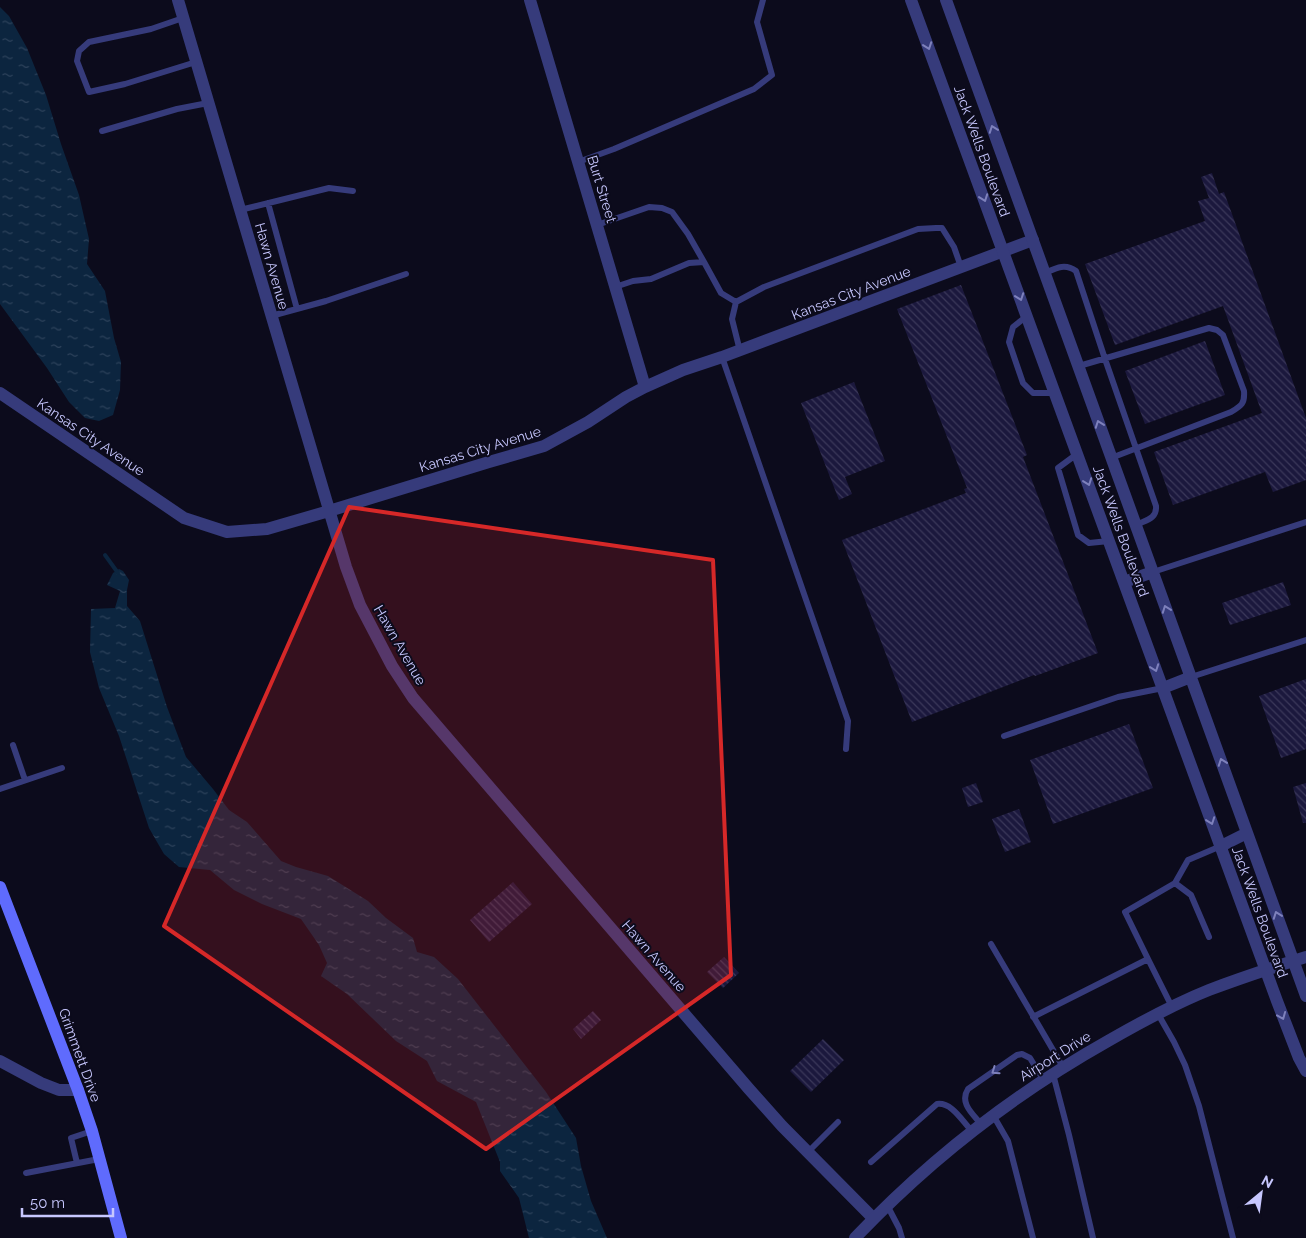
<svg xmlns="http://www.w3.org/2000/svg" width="1306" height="1238" viewBox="0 0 1306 1238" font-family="Raleway,sans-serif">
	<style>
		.water { fill: url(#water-ripples) }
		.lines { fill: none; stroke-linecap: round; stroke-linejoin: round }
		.stream { stroke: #0c253f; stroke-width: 4 }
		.building { fill: url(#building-back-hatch) }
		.service { stroke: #363b7b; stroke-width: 6 }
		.minor { stroke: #363b7b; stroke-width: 12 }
		.tertiary { stroke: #363b7b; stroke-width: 12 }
		.secondary { stroke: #5f6bfd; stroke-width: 12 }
		.oneway { stroke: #7e81bc }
		.marked { fill: #d62828; fill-opacity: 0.2; stroke: #d62828; stroke-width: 4; stroke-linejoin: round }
		.labels { text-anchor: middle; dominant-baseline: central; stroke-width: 4; stroke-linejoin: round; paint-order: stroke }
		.street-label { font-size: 14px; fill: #c7c7fe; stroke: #0c0b1c }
	</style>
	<defs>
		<pattern id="water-ripples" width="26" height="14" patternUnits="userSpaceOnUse" patternTransform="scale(1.25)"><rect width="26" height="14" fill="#0c253f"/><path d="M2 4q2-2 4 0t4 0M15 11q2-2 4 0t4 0" fill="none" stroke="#2e435c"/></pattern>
		<pattern id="building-back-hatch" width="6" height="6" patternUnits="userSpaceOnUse" patternTransform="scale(1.25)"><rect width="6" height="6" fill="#1b183d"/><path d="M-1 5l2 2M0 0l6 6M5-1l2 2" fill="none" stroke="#3b385a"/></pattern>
	</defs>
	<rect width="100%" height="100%" fill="#0c0b1c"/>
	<path class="water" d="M0 7 9 16 27 48 46 95 61 144 79 195 89 239 87 264 105 291 114 338 121 362 120 390 113 415 99 421 85 418 69 402 47 368 0 304Z
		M119 569 123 571 129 580 127 590V606L140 621 167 707 186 757 213 789 229 810 247 822 281 861 296 867 328 876 368 901 386 918 413 938 417 952 434 957 458 979 546 1092 576 1138 581 1166 591 1201 607 1238H529L519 1198 500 1171V1162L476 1102 437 1081 427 1061 396 1041 347 994 321 976 327 963 319 945 301 919 262 904 234 890 210 870 179 867 164 854 149 828 119 736 99 688 90 652 91 609 115 608 120 591 107 585 113 573Z"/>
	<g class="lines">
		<path class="stream" d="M105 555 118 573"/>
	</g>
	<path class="building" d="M1212 173 1219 194 1224 192 1306 418V480L1273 492 1265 472 1173 505 1154 452 1262 413 1223 306 1115 345 1085 264 1205 221 1198 201 1209 198 1201 177Z
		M961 285 1027 455 1023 457 1098 653 1035 676 1034 675 912 722 842 540 966 493 964 489 967 488 897 309Z
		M1205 341 1225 395 1145 424 1125 371Z
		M854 382 885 461 845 477 852 494 839 500 801 403Z
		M1283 582 1291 605 1230 625 1222 603Z
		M1306 679V749L1281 758 1259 696Z
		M1129 724 1153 788 1053 824 1030 760Z
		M976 783 983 802 968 807 962 788Z
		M1306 783V823H1303L1293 787Z
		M1019 809 1031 842 1005 852 992 819Z
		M513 882 532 904 489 942 470 920Z
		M724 957 739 973 723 988 707 972Z
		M593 1011 601 1020 581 1039 573 1029Z
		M823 1039 844 1060 811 1092 790 1071Z"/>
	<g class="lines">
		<path class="service" d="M183 18 151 29 89 42 79 51 77 61 89 92 125 84 196 62
			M102 131 177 109 208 103
			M578 162 614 149 754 89 772 75 757 22 763 0
			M268 203 297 309
			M240 210 329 188 353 191
			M597 225 649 207 662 208 672 212 688 234 704 262
			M1045 273C1056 268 1065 263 1076 271L1105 359 1156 506C1157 519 1146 520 1136 525
			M615 287 633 281 651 279 689 263 704 262 721 293 736 302
			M271 316 326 301 406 274
			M1027 316 1013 327 1009 342 1023 383 1033 393H1055
			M740 351 732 319 736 302 764 287 918 229 936 228H942L954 247 961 267
			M722 357 848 721 846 749
			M1079 366 1209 328 1217 330 1223 335 1244 391C1245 404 1241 406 1231 412L1111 458
			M1077 454 1058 468 1078 535 1089 543 1109 541
			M1153 572 1306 522
			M1191 677 1306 640
			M1004 736 1118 697 1163 688
			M13 745 25 780
			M0 789 62 768
			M1175 883 1191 895 1209 937
			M991 944 1063 1067
			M1148 959 1125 912 1175 883 1188 860 1221 846
			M1158 1014 1174 1042 1185 1065 1199 1106 1233 1238
			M1033 1017 1148 959 1172 1007
			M1053 1074 1069 1135 1093 1238
			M993 1115 1008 1141 1033 1238
			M981 1124C973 1114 959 1103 968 1089L1017 1055 1022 1054 1030 1058 1043 1079
			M808 1152 838 1122
			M871 1162 937 1104C952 1102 962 1121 972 1131
			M77 1163 71 1138 92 1131
			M26 1173 99 1159
			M887 1205 899 1228 902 1238"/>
		<path class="minor" d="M178 0 346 567 360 605 392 666 413 698 749 1089 782 1126 873 1218
			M530 0 645 387
			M0 393 184 518 227 532 267 529 329 511 489 462 544 446 588 422 626 397 645 387 683 370 722 357 1033 240
			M0 1061 41 1083 59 1090H78"/>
		<path class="tertiary" d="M911 0 1277 1001 1299 1058 1306 1071
			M946 0 1306 996
			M1124 582 1153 572
			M1163 688 1191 677
			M1221 846 1247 833
			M855 1238C930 1159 1012 1095 1108 1041 1141 1022 1174 1004 1209 990 1241 978 1274 967 1306 957"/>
		<path class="secondary" d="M0 887 78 1090 92 1131 121 1238"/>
	</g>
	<defs><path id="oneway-chevron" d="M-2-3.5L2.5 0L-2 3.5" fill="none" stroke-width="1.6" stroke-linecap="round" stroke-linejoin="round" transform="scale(1.25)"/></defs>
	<g class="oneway">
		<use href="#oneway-chevron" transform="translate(928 46) rotate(70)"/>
		<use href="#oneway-chevron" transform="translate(993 129) rotate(-110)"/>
		<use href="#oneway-chevron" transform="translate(984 198) rotate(70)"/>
		<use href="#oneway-chevron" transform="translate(1020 297) rotate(70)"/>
		<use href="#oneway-chevron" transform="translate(1099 424) rotate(-110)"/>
		<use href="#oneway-chevron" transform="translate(1088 482) rotate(70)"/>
		<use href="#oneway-chevron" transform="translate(1166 609) rotate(-110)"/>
		<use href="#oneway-chevron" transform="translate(1155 668) rotate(70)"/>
		<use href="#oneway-chevron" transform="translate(1222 762) rotate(-110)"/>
		<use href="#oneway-chevron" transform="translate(1211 821) rotate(70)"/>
		<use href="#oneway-chevron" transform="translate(1277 915) rotate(-110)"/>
		<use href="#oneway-chevron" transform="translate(1282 1016) rotate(68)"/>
		<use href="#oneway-chevron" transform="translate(995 1071) rotate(145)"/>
	</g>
	<path class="marked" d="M349 507 713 560 731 975 486 1149 164 926Z"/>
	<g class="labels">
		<g class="street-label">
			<text transform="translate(982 151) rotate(70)">Jack Wells Boulevard</text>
			<text transform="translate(602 189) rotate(73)">Burt Street</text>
			<text transform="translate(272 266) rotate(74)">Hawn Avenue</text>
			<text transform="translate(851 293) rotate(-21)">Kansas City Avenue</text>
			<text transform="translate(91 437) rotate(34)">Kansas City Avenue</text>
			<text transform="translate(480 449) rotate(-17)">Kansas City Avenue</text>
			<text transform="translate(1121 531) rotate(70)">Jack Wells Boulevard</text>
			<text transform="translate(400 645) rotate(60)">Hawn Avenue</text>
			<text transform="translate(1260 912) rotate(70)">Jack Wells Boulevard</text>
			<text transform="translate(654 956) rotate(49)">Hawn Avenue</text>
			<text transform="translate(80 1055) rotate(70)">Grimmett Drive</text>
			<text transform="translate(1055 1056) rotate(-32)">Airport Drive</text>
		</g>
	</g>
	<g transform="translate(1261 1193) rotate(29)" stroke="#0c0b1c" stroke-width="4" paint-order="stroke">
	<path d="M0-4L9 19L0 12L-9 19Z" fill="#c7c7fe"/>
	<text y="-8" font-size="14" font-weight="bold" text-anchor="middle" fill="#c7c7fe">N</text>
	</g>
	<path d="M22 1208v8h91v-8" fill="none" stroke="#c7c7fe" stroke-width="2.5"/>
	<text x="30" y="1208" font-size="15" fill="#c7c7fe" stroke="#0c0b1c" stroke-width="4" paint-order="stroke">50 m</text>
</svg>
